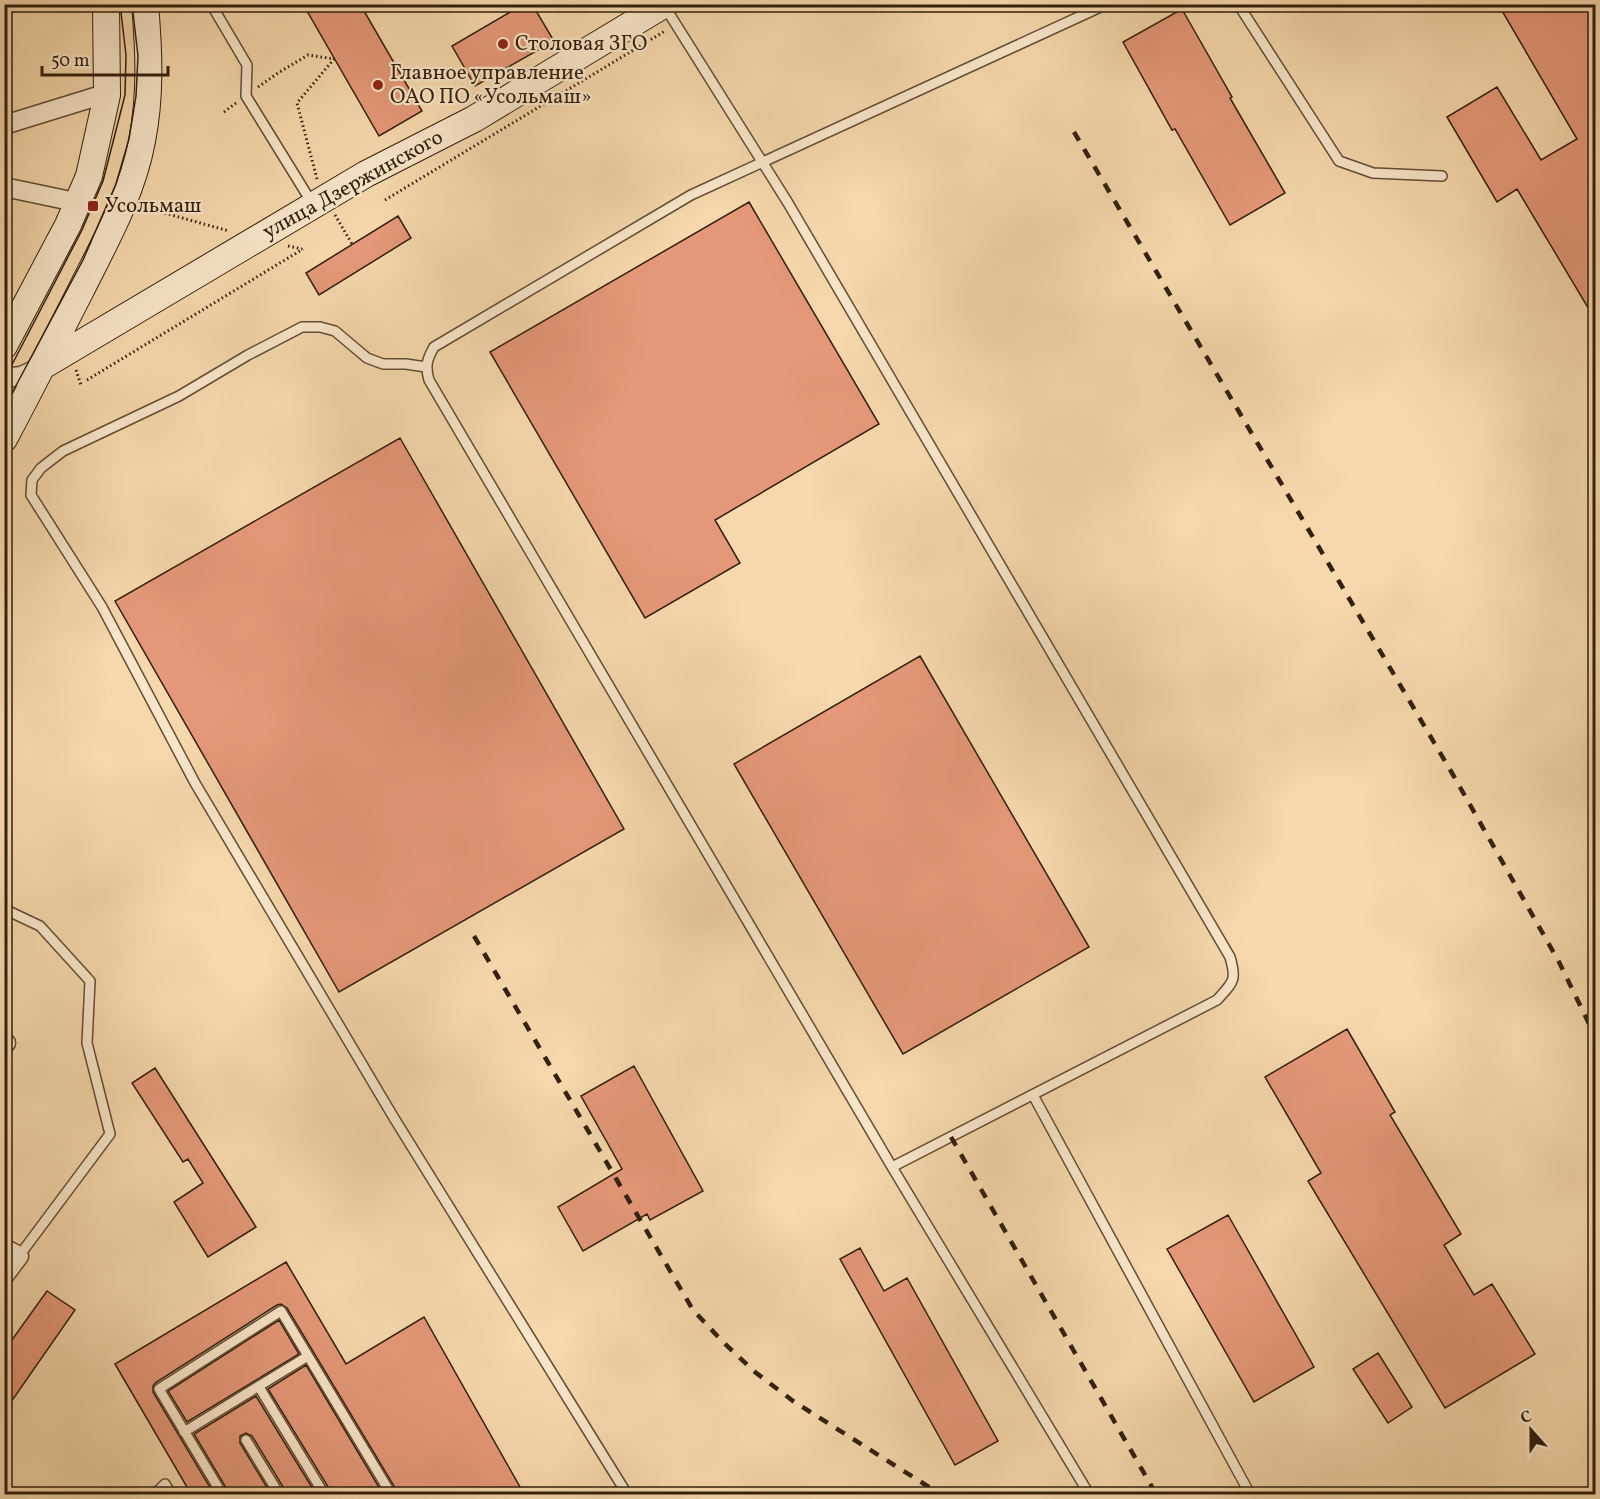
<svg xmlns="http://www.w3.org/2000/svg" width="1600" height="1499" viewBox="0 0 1600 1499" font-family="Vollkorn,serif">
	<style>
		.building { fill: #e59879; stroke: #321f0c; stroke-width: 1.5 }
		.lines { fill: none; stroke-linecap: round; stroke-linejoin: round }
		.lane-casing { stroke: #634d34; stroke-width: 12 }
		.street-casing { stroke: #634d34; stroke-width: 21 }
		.secondary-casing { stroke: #321f0c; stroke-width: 28 }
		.path { stroke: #321f0c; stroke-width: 3; stroke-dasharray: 1.5 3; stroke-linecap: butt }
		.lane { stroke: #f9e6c9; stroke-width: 9 }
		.street { stroke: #f9e6c9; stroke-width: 18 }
		.secondary { stroke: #f9e6c9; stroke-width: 26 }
		.tram { stroke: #321f0c; stroke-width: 1.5 }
		.rail { stroke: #321f0c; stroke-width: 4.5; stroke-dasharray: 10 10; stroke-linecap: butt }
		.poi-dot { fill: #8f2418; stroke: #f9e6c9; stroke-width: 2 }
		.labels { text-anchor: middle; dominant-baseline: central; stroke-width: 4.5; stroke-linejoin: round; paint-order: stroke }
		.poi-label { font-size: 21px; fill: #321f0c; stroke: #f9e6c9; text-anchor: start }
		.street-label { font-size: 21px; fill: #321f0c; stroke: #f9e6c9 }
	</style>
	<rect width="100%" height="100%" fill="#f6d8ac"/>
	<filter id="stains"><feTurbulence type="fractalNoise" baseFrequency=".00333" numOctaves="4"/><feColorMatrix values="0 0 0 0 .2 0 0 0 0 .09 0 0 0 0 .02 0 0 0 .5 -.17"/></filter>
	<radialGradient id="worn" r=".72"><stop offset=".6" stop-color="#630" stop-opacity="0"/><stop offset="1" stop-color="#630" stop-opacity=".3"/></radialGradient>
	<path class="building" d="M303 4H360L422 111 379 136Z
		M524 4H532L554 41 475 86 452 46Z
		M1498 4H1596V321L1517 189 1497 202 1447 117 1497 87 1541 160 1577 139Z
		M1182 9 1232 97 1230 98 1285 193 1230 225 1175 129 1172 130 1123 42Z
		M749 202 879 424 715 520 740 563 645 618 490 352Z
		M398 216 411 238 319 295 306 273Z
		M400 438 624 829 339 992 115 601Z
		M920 656 1089 947 903 1054 734 764Z
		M1347 1029 1395 1112 1390 1115 1461 1234 1444 1245 1474 1295 1492 1284 1535 1354 1445 1408 1308 1181 1321 1173 1265 1077Z
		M634 1066 703 1191 650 1220 647 1214 583 1251 558 1207 622 1169 581 1096Z
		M155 1068 256 1227 208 1257 174 1202 203 1183 188 1159 183 1162 132 1083Z
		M1228 1215 1314 1367 1254 1402 1167 1249Z
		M860 1248 884 1291 907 1278 998 1441 955 1465 840 1259Z
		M286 1262 346 1364 424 1317 524 1494H398L397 1491 287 1308 281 1304 277 1305 155 1383 153 1386V1392L214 1494H191L115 1364Z
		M47 1291 75 1310 4 1412V1351Z
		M279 1320 299 1354 187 1422 168 1391Z
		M1378 1353 1412 1407 1388 1423 1353 1369Z
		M306 1365 383 1494H331L330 1490 268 1389Z
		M256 1396 316 1494H286L285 1490 252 1436 246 1433 240 1436V1443L271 1494H229L228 1491 194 1434Z"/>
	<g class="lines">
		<g class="lane-casing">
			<path id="lane" d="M211 4 247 65 246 96 312 203
				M1238 4 1339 161 1373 173 1442 176
				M665 7 788 203 1230 957C1237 981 1233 982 1217 1000L892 1167
				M426 367 406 364H383L367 358 335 331 320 327H302L248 355 179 396 63 451 41 468 32 480 31 495 102 607 195 783 394 1118 627 1494
				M4 909 40 926 90 981 87 1043 110 1134 19 1256
				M1033 1095 1250 1494
				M259 1387 324 1494
				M184 1432 308 1356
				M246 1440 279 1494
				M155 1494 165 1484 171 1494
				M222 1494 159 1389 281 1311 391 1494
				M1089 1494 892 1167 429 380C425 366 427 359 434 347L691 195 1107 4"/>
		</g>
		<g class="street-casing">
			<path id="street" d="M4 125 98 96
				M4 187 66 200
				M4 378 21 376 41 367
				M4 1045 6 1043
				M4 1248 19 1256 4 1276"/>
		</g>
		<g class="secondary-casing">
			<path id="secondary" d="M4 346 68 225 89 176 107 95 106 4
				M41 367 366 174 474 119 665 4
				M4 439C30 390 55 341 80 292 104 244 132 195 142 141 151 95 149 51 145 4"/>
		</g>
		<path class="path" d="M258 87 278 73 308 55 334 59
			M224 112 236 103
			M317 179 297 103 334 59
			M385 200 665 31
			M143 207 229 231
			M335 215 352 244
			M288 246 302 249
			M76 370 81 385
			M87 380 303 249"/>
		<use href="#lane" class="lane"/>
		<use href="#street" class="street"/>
		<use href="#secondary" class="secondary"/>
		<path class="tram" d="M4 380 82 230 103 181 125 95 126 55 120 4
			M4 408 83 260 116 184 129 139 136 96 138 56 132 4"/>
		<path class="rail" d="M1074 132 1452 773 1559 962 1596 1038
			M474 936 693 1310 724 1343 755 1372 793 1401 940 1494
			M951 1137 1156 1494"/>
	</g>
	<g class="poi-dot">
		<circle cx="503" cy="44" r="6"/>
		<circle cx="378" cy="85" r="6"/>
		<rect x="87" y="200" width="12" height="12" rx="3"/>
	</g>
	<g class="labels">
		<g class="poi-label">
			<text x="515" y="44">Столовая ЗГО</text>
			<text x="390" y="73">Главное управление<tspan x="390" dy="24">ОАО ПО «Усольмаш»</tspan></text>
			<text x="105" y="206">Усольмаш</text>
		</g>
		<g class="street-label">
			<text transform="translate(353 185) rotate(-29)">улица Дзержинского</text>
		</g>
	</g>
	<rect width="1600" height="1499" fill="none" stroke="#f6d8ac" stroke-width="24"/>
	<rect x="6" y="6" width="1588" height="1487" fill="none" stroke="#321f0c" stroke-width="3"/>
	<rect x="12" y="12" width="1576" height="1475" fill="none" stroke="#321f0c" stroke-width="1.5"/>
	<g transform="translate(1531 1430) rotate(339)" stroke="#f9e6c9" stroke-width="4.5" paint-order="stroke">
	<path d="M0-4.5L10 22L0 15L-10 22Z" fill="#321f0c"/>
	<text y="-9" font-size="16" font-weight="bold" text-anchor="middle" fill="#321f0c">С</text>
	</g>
	<path d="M42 66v9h126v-9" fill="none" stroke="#321f0c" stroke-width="3"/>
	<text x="51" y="66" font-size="18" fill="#321f0c" stroke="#f9e6c9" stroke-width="4.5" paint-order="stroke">50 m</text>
	<rect width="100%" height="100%" filter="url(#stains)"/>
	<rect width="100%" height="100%" fill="url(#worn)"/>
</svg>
